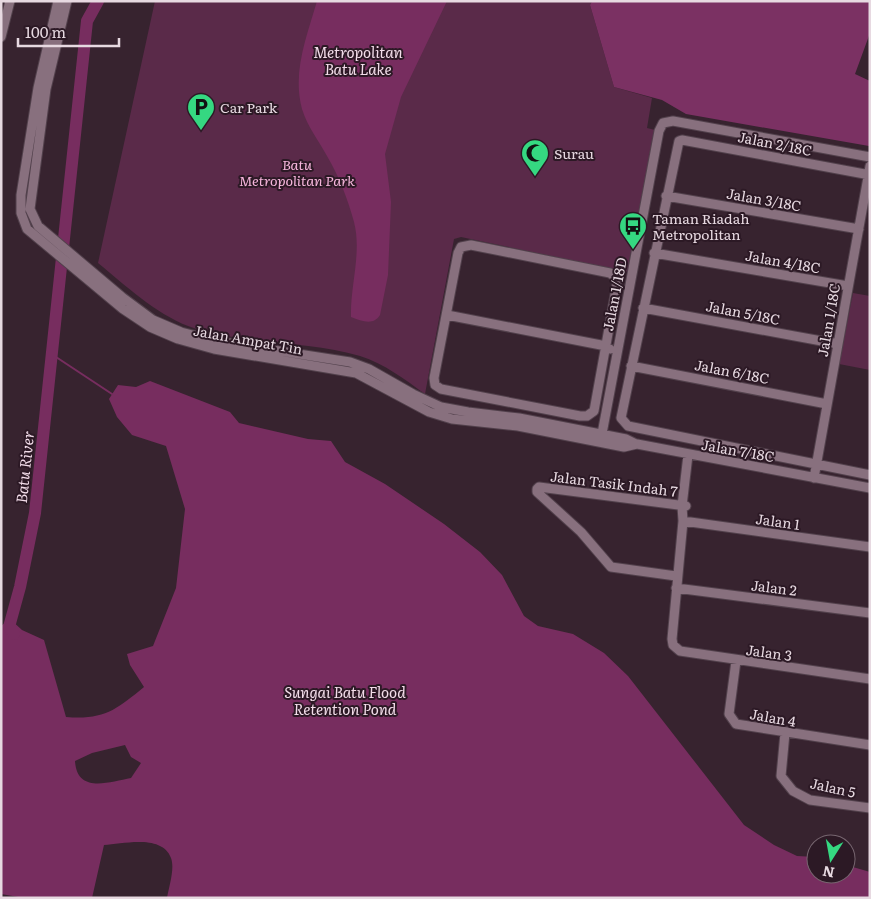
<svg xmlns="http://www.w3.org/2000/svg" width="871" height="899" viewBox="0 0 871 899" font-family="Literata,serif">
	<style>
		.green { fill: #5a2a49 }
		.forest { fill: #7b3163 }
		.water { fill: #772d5f; fill-rule: evenodd }
		.lines { fill: none; stroke-linecap: round; stroke-linejoin: round }
		.stream { stroke: #772d5f; stroke-width: 2 }
		.river { stroke: #772d5f; stroke-width: 12 }
		.minor-casing { stroke: #52414c; stroke-width: 11 }
		.minor { stroke: #88707e; stroke-width: 9 }
		.labels { text-anchor: middle; dominant-baseline: central; stroke-width: 4; stroke-linejoin: round; paint-order: stroke }
		.poi-label { font-size: 14px; fill: #e7d9e1; stroke: #2c1925; text-anchor: start }
		.street-label { font-size: 14px; fill: #e7d9e1; stroke: #2c1925 }
		.park-label { font-size: 14px; font-style: italic; fill: #f7b6dd; stroke: #2c1925 }
		.water-label { font-size: 15px; font-style: italic; fill: #f3ddea; stroke: #2c1925 }
	</style>
	<rect width="100%" height="100%" fill="#37232f"/>
	<path class="green" d="M155 1H592L590 5 614 87 652 98 647 128 655 130 627 272 461 237 454 239 425 394C404 379 385 364 360 356 306 340 241 345 188 326 155 313 126 286 98 263Z
		M853 293 870 296V370L839 364Z"/>
	<path class="forest" d="M592 1H870V33L855 74 870 81 869 146 686 114 662 100 614 87 590 5Z"/>
	<path class="water" d="M317 1H447L401 97 385 154 391 202 388 275 380 315C373 326 362 321 351 317 350 286 362 253 354 222 348 200 339 176 327 156 318 139 308 128 302 109 292 72 307 36 317 1Z
		M150 381 230 412 239 423 308 439 331 441 345 462 385 484 444 524 480 552 502 575 524 616 538 626 573 634 604 653 628 676 744 825 774 845 797 856 816 857V874H846V865L870 872V898H167C169 886 175 869 171 858 162 834 123 844 104 845L92 898H24L1 894V626L10 619 22 630 44 640 66 717C104 720 116 710 144 687L130 665 127 654 153 646 176 588 185 509 166 446 132 435 117 417 109 399 118 385 136 387ZM125 745 131 757 141 763 131 778C109 782 77 794 75 761L92 753Z"/>
	<g class="lines">
		<path class="stream" d="M53 355 112 394"/>
		<path class="river" d="M14 634 9 627 20 587 35 513 87 21 98 1"/>
		<g class="minor-casing">
			<path id="minor" d="M58 1 38 88 21 195V213L27 229 123 309 150 327 178 339 214 349 356 373 429 412 452 419 518 426 624 447 637 444 870 488
				M67 1 46 89 30 209 38 226 122 297 153 320 181 332 216 341 350 362 369 369 413 394 441 407 468 412 519 418 626 439 636 444
				M1 37 10 1
				M870 175 682 140 679 141 621 418 628 426 870 475
				M666 196 859 229
				M471 245 610 273 616 278 617 284 594 411 587 416H580L441 389 435 385 434 378 458 253 461 247Z
				M654 253 848 286
				M643 308 838 344
				M447 315 601 345 610 349
				M631 366 827 404
				M601 439 659 131 663 123 673 121 870 157
				M688 455 682 506 683 521 672 639 673 645 680 651 870 679
				M814 478 870 166
				M683 521 870 547
				M676 576 611 567 581 532 537 492V489L539 487 686 506
				M676 588 870 613
				M736 661 729 714 736 724 870 745
				M785 733 781 776 793 791 810 800 870 808"/>
		</g>
		<use href="#minor" class="minor"/>
	</g>
	<defs>
		<g id="parking-pin" transform="scale(1.4375)"><path d="M0 17L-7.5 6A9.5 9.5 0 1 1 7.5 6Z" fill="#35d881" stroke="#2c1925"/><path d="M-3.5-5.5H1a3.5 3.5 0 0 1 0 7H-1V5.5H-3.5ZM-1-3.4V-.6H.8a1.4 1.4 0 0 0 0-2.8Z" fill="#111"/></g>
		<g id="mosque-pin" transform="scale(1.4375)"><path d="M0 17L-7.5 6A9.5 9.5 0 1 1 7.5 6Z" fill="#35d881" stroke="#2c1925"/><path d="M3.5-4.9A6 6 0 1 0 3.5 4.9A5 5 0 1 1 3.5-4.9Z" fill="#111"/></g>
		<g id="bus-pin" transform="scale(1.4375)"><path d="M0 17L-7.5 6A9.5 9.5 0 1 1 7.5 6Z" fill="#35d881" stroke="#2c1925"/><path d="M-5-6H5V4H4V6H2V4H-2V6H-4V4H-5ZM-3.5-4V0h7V-4ZM-3.5 1.2v1.5H-2V1.2ZM2 1.2v1.5H3.5V1.2Z" fill="#111"/></g>
	</defs>
	<g fill-rule="evenodd">
		<use href="#parking-pin" x="201" y="107"/>
		<use href="#mosque-pin" x="535" y="153"/>
		<use href="#bus-pin" x="633" y="226"/>
	</g>
	<g class="labels">
		<g class="poi-label">
			<text x="220" y="107">Car Park</text>
			<text x="554" y="153">Surau</text>
			<text x="652" y="218">Taman Riadah<tspan x="652" dy="16">Metropolitan</tspan></text>
		</g>
		<g class="street-label">
			<text transform="translate(775 143) rotate(11)">Jalan 2/18C</text>
			<text transform="translate(764 199) rotate(10)">Jalan 3/18C</text>
			<text transform="translate(783 261) rotate(10)">Jalan 4/18C</text>
			<text transform="translate(614 294) rotate(-79)">Jalan 1/18D</text>
			<text transform="translate(743 312) rotate(11)">Jalan 5/18C</text>
			<text transform="translate(828 320) rotate(-80)">Jalan 1/18C</text>
			<text transform="translate(248 339) rotate(10)">Jalan Ampat Tin</text>
			<text transform="translate(732 371) rotate(11)">Jalan 6/18C</text>
			<text transform="translate(738 450) rotate(10)">Jalan 7/18C</text>
			<text transform="translate(614 483) rotate(7)">Jalan Tasik Indah 7</text>
			<text transform="translate(778 521) rotate(8)">Jalan 1</text>
			<text transform="translate(774 587) rotate(7)">Jalan 2</text>
			<text transform="translate(769 652) rotate(8)">Jalan 3</text>
			<text transform="translate(773 717) rotate(10)">Jalan 4</text>
			<text transform="translate(833 787) rotate(12)">Jalan 5</text>
		</g>
		<g class="park-label">
			<text x="297" y="164">Batu<tspan x="297" dy="16">Metropolitan Park</tspan></text>
		</g>
		<g class="water-label">
			<text x="358" y="51">Metropolitan<tspan x="358" dy="17">Batu Lake</tspan></text>
			<text transform="translate(24 467) rotate(-84)">Batu River</text>
			<text x="345" y="691">Sungai Batu Flood<tspan x="345" dy="17">Retention Pond</tspan></text>
		</g>
	</g>
	<rect width="871" height="899" fill="none" stroke="#e7d9e1" stroke-width="5"/>
	<g transform="translate(831 859) rotate(191)"><circle r="24" fill="#2c1925" stroke="#776670"/>
	<path d="M0-4L9 19L0 12L-9 19Z" fill="#35d881"/>
	<text y="-8" font-size="14" font-weight="bold" text-anchor="middle" fill="#e7d9e1">N</text>
	</g>
	<path d="M18 38v8h101v-8" fill="none" stroke="#e7d9e1" stroke-width="2.5"/>
	<text x="25" y="38" font-size="15" fill="#e7d9e1" stroke="#2c1925" stroke-width="4" paint-order="stroke">100 m</text>
</svg>
